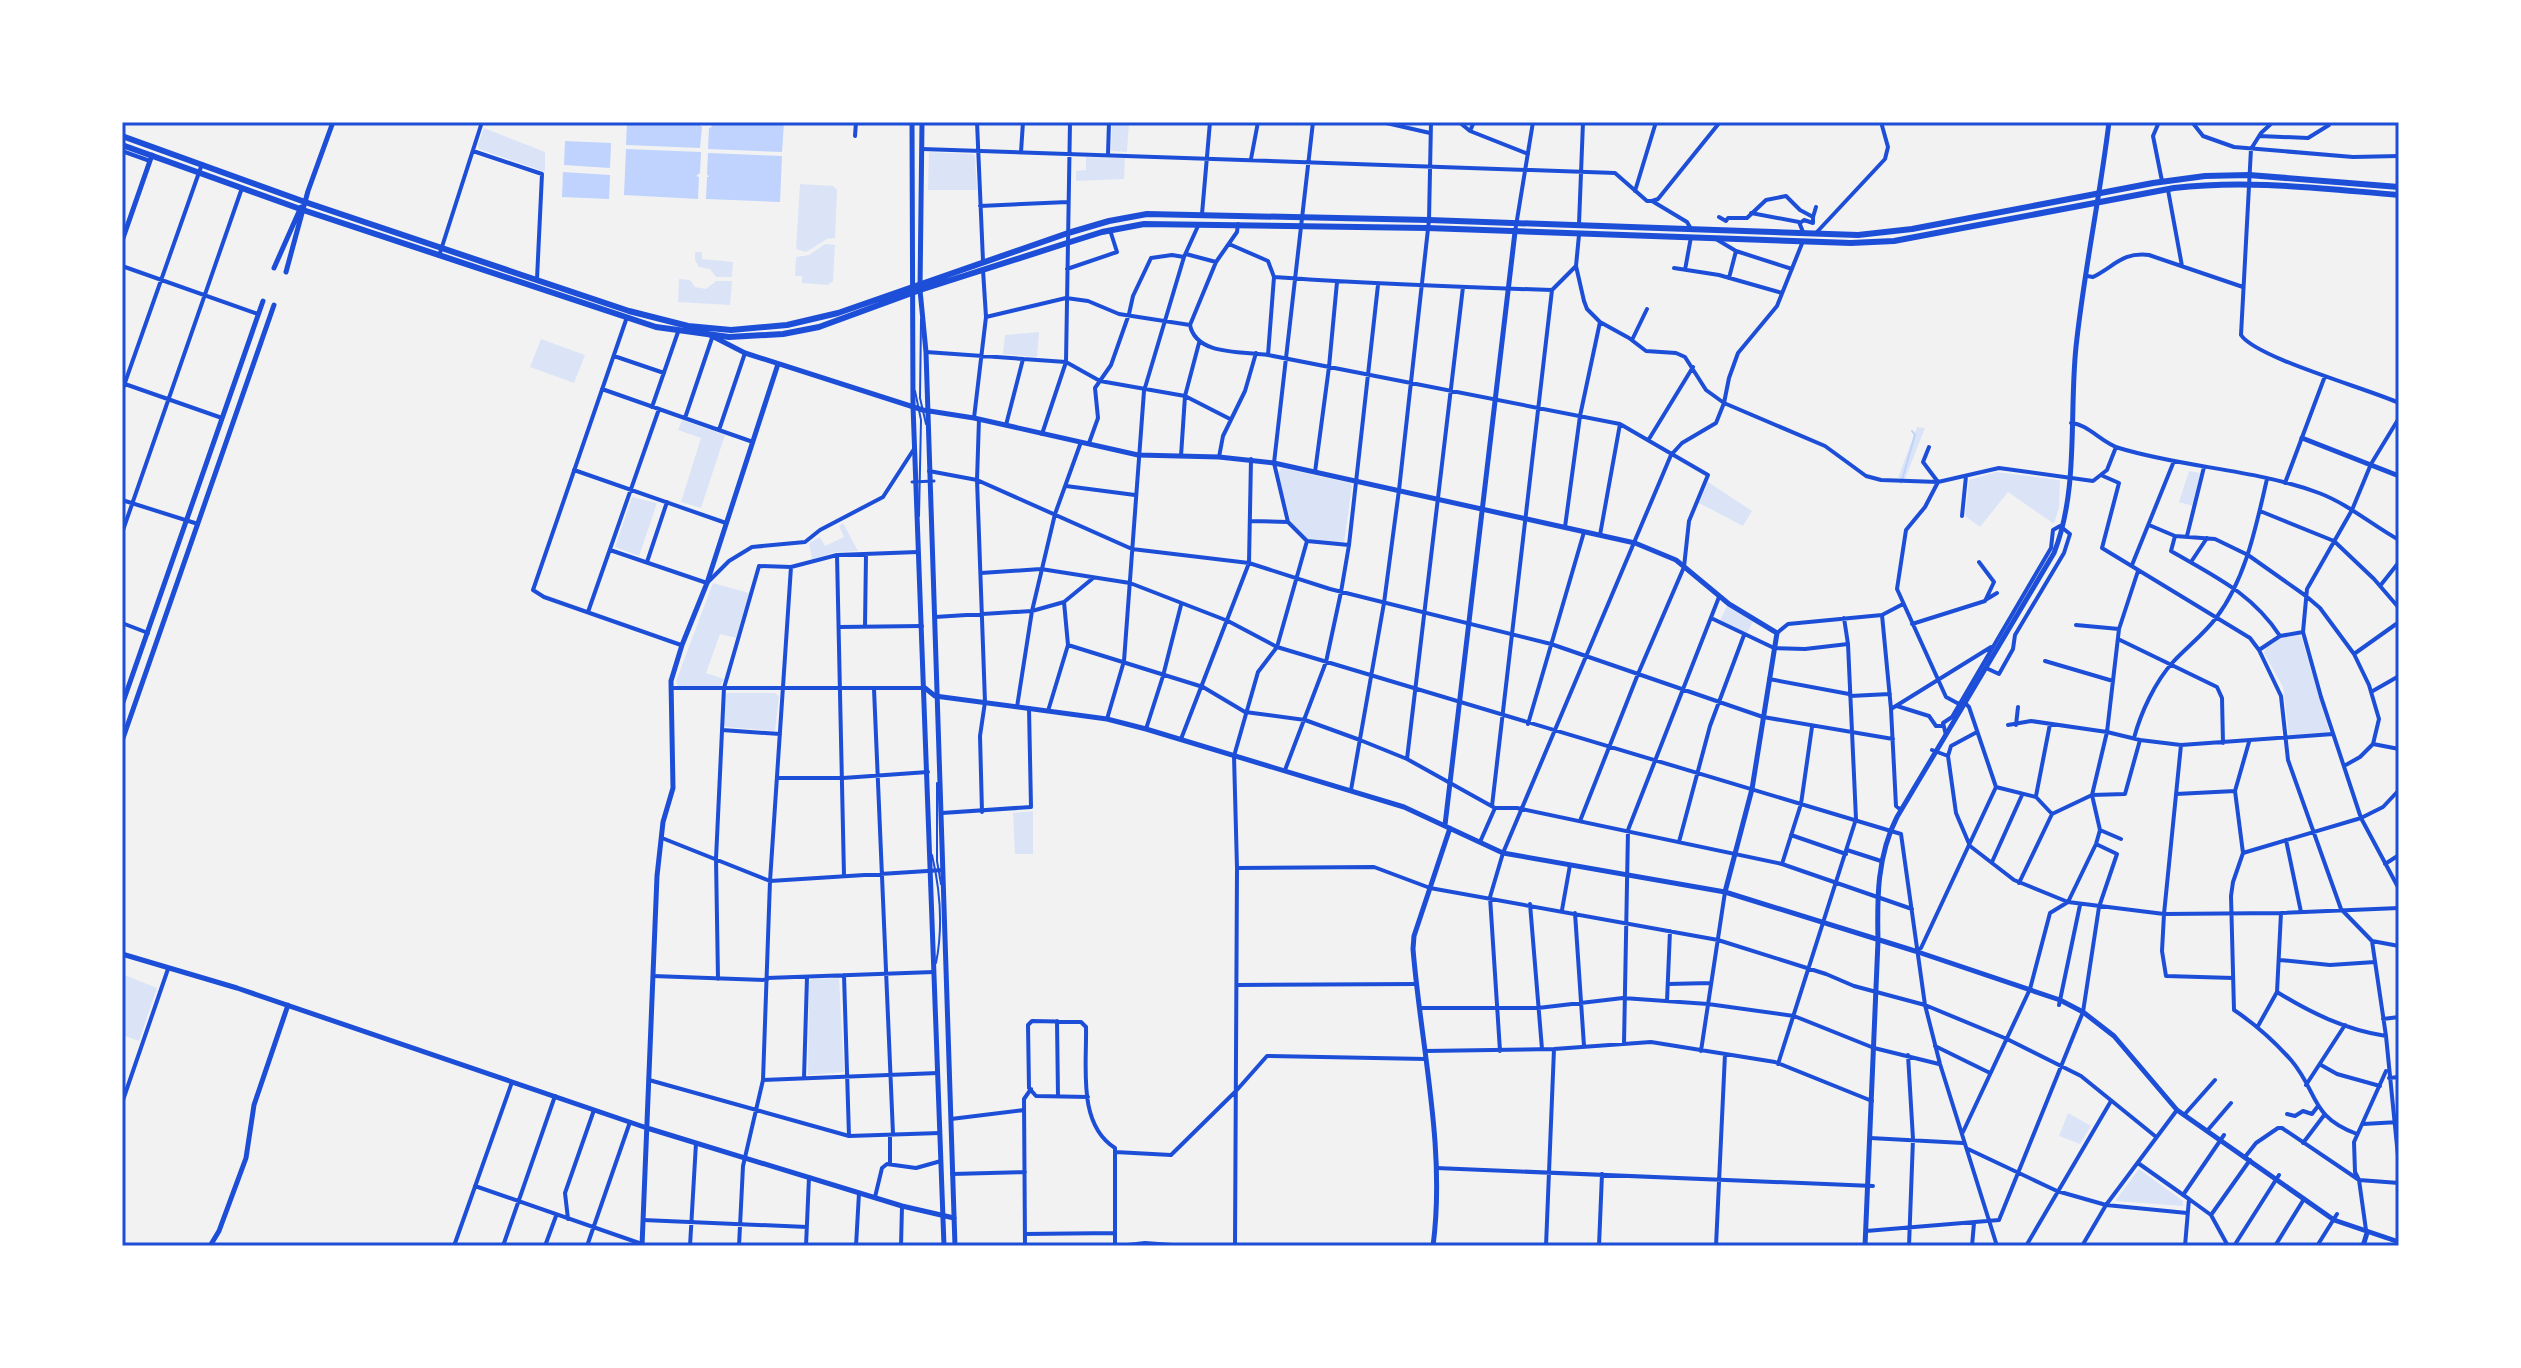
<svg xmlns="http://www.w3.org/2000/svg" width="2521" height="1368" viewBox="0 0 2521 1368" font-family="'Work Sans',sans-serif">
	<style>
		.green { fill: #dbe4f7 }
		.water { fill: #bfd3fe }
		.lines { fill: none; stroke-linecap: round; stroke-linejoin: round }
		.stream { stroke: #bfd3fe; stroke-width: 2 }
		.service { stroke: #1d4ed8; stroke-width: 2 }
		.pedestrian { stroke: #1d4ed8; stroke-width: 3 }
		.minor { stroke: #1d4ed8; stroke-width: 4 }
		.tertiary { stroke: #1d4ed8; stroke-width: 5 }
		.secondary { stroke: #1d4ed8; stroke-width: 5 }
		.primary { stroke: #1d4ed8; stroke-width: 6 }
		.neatline { fill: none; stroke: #1d4ed8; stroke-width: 3 }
	</style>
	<rect width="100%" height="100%" fill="#f2f2f2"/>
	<path class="green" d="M1112 122H1129L1127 152 1111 151Z
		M484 128 545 152V172L479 149 478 145Z
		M929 152 973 154 975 157 977 190H928Z
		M1086 157 1125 158 1124 179 1076 181V171L1086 170Z
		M800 184 833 186 837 190 835 238 827 239 806 252 796 249Z
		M825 244 835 245 833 281 828 285 802 283V276H795L796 257 809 255Z
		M695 252H702V259L733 262 732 277H716L710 269 699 267 695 260Z
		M679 279 690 280 695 287 706 289 716 281H732L730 305 678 302Z
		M1039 332 1037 357 1003 354 1005 335Z
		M541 339 585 355 574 383 530 367Z
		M682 420 725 435 701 508 681 502 701 438 678 430Z
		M1917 427 1925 428 1905 479 1898 478Z
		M1282 468 1350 483 1352 486 1344 543 1309 540 1291 522 1278 472Z
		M2189 471 2200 473 2193 506 2179 502Z
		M1996 472 2060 480 2059 507 2054 524 2008 492 1980 527 1965 516 1969 480Z
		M1708 482 1752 511 1743 526 1699 503Z
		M632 497 657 503 639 556 615 547Z
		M843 523 858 551 837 552 812 559 809 543 820 537 825 546 844 537 839 526Z
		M713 583 749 593 736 638 720 634 706 673 724 679 720 686H678L676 681Z
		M1727 606 1753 622 1746 635 1720 621Z
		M2299 635 2301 636 2329 731 2327 733 2289 736 2283 687 2264 653 2265 649 2280 638Z
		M727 693H775L779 696 775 731 726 727 724 724 725 696Z
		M1033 811V854H1015L1013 813Z
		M122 974 157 988 139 1041 122 1035Z
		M839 978 844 1072 808 1075 809 982 812 979Z
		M2068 1113 2091 1126 2080 1144 2059 1136Z
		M2139 1169 2183 1201V1206L2115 1201Z"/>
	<path class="water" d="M627 122H702L699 124 702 127 700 148 626 145Z
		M710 122H784L782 152 708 149 709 128 712 127Z
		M565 141 611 143 610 168 564 165Z
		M626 149 701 152 700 173 696 176 699 177 698 199 624 195Z
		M708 153 782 156 780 202 706 199 707 177H709L707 174Z
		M563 172 610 175 609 199 562 197Z"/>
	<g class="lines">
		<path class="stream" d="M1901 483 1915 435 1912 431"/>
		<path class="service" d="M921 319 920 398 926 424
			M915 391 921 420 919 516
			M937 783V861L941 884
			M932 855C940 889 943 928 936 963"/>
		<path class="pedestrian" d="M912 482 934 481"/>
		<path class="minor" d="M977 122 983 261
			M1313 122 1274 463 1288 522 1307 541 1349 545
			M1382 122 1430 133
			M1459 122 1470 131 1528 154
			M2159 122 2153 136 2162 181
			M2192 122 2203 136 2234 147 2353 157 2399 156
			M2273 122 2261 133 2251 149 2241 335C2256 358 2369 389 2399 403
			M1470 131 1474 122
			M855 136 856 122
			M2259 136 2308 138 2329 125V122
			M922 149 1615 173 1647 201H1652L1687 222 1691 229
			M122 151 150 161
			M473 151 542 174 537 279
			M1021 152 1023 122
			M1108 154 1109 122
			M1251 159 1258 122
			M2168 190 2182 266
			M1635 191 1656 122
			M1652 201 1658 199 1720 122
			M980 206 1068 202
			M1751 213 1799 222 1803 232
			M1202 214 1210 122
			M1719 217 1726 221 1728 218H1747L1766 200 1786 196 1800 210 1813 217V223L1804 220 1800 223
			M1813 217 1816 207
			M1579 224 1583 122
			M1515 232 1533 122
			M1816 233 1885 159 1888 147 1881 122
			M1579 235 1576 266 1584 301 1587 309 1600 322 1629 338 1646 351 1676 353 1685 357 1706 390 1724 403 1825 446 1866 476 1881 480 1938 482 1999 468 2093 481 2107 470 2116 447
			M1716 239 1736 251 1792 269
			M1229 244 1268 261 1274 277 1268 355
			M1186 254 1216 262
			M439 256 482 122
			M122 266 258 314
			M1674 268 1719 275 1782 293
			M1067 269 1117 252 1110 230
			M1685 270 1691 237
			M2087 276 2093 277C2115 266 2122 252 2149 255L2243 287
			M1274 277C1367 284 1459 287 1552 290L1576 266
			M1729 278 1736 251
			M627 317 533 590 544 597 681 645
			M986 317 1066 298 1088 301 1119 314 1190 325C1196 356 1243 351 1268 355L1620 424 1708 475 1689 521 1684 567 1638 674 1580 821
			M1190 325 1216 262 1237 232 1238 224
			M1632 340 1647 309
			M926 352 1066 362 1100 381 1185 396 1230 419
			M614 356 664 373
			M122 383 222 418
			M602 389 753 442
			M122 391 202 164
			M652 407 678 332
			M685 418 712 338
			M974 418 986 317 983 270
			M2399 418 2371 464 2352 510 2307 589 2303 632 2321 697 2361 818 2399 889
			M979 419 977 480 985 702 980 736 982 812
			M2071 423C2088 424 2102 443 2119 448 2184 468 2255 469 2319 493 2348 504 2372 525 2399 540
			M1006 425 1023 359
			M719 430 745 353
			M1042 434 1066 362 1070 122
			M1649 439 1693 367
			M1089 443 1098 418 1095 388 1111 365 1129 314 1133 296 1151 258 1172 255 1184 257
			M1929 447 1923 462 1938 482 1925 507 1906 530 1897 589 1946 697 1959 704
			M1181 456 1185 396 1199 343
			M1219 457 1223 436 1245 391 1256 353
			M574 470 726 523
			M929 471 977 480 1132 549 1249 563 1330 589 1551 644 1763 717 1893 739
			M1315 472 1329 367 1337 282
			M2103 476 2119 483 2102 548 2250 638 2259 650 2281 696 2288 760 2341 909 2372 941 2386 1036 2399 1166
			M2285 483 2325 376
			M1066 486 1135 495
			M122 500 198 524
			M2260 511 2334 541 2374 579 2399 608
			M1962 516 1966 476
			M1251 521 1288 522
			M2149 525 2175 536 2215 539 2248 555 2306 596 2320 608 2354 654 2369 685 2379 719 2373 744 2360 757 2344 766
			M1565 527 1580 416 1600 322
			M122 533 242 188
			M1600 535 1620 424
			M2175 536 2171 551C2214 576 2252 593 2280 636
			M2187 536 2204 467
			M610 550 707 583 729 561 752 547 805 542 820 530 883 497 914 449
			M837 555 844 876
			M647 562 667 502
			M2191 562 2207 538
			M2132 565 2174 461
			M981 573 1041 569 1130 583 1228 621 1277 647 1901 834 1925 1005 1940 1064 1997 1246
			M2380 586 2399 562
			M1987 599 1997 593
			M1064 602 1068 645 1203 687 1245 712 1305 720 1360 740 1407 759 1495 808H1517L1782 864 1912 909
			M588 612 659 409
			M1882 615 1891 709 1896 806 1901 810
			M935 617 1032 611 1064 602 1092 579
			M1711 618 1774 648 1805 649 1848 644
			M122 623 148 633
			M1912 624 1985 601 1994 582 1979 562
			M2076 625 2119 629
			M865 626 866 554
			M840 627 922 626
			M1777 633 1788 624 1882 615 1903 604
			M2118 639 2217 687 2222 698 2223 743
			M2259 650 2280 636 2303 632
			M2354 654 2399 622
			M2045 661 2113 681
			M1769 679 1849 694
			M672 688H923
			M874 689 893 1134
			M2371 692 2399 676
			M1850 696 1890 694
			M1965 703 1969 707 1996 787 2036 797 2052 814
			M1897 706 1929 716 1936 726H1943
			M1017 707 1032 611 1055 514 1081 442
			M1891 709 1991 647
			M1048 711 1068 645
			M1107 719 1124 661 1144 391 1184 257 1198 226
			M1528 724 1584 532
			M2008 725 2031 721 2107 732 2140 740 2181 745 2333 734
			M2016 725 2018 707
			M1146 729 1163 676 1181 605
			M722 730 780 734
			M1946 735 1943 723 1952 717 2051 548 2053 530 2060 526 2070 534 2064 553 2015 635 2013 649 1999 674 1986 668
			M2134 738C2141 712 2155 682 2173 662 2187 647 2204 634 2216 618 2246 579 2256 526 2267 479
			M1181 739 1249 563 1251 459
			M2249 742 2235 791 2243 853 2233 882 2231 896 2234 1010C2255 1024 2274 1041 2291 1060 2319 1093 2309 1116 2357 1134
			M2373 744 2399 749
			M2181 745 2164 914 2162 951 2166 976 2233 978
			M1932 750 1948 756 1956 813 1970 846 2014 880 2068 902 2164 914 2281 913 2399 908
			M1948 756 1951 746 1977 732
			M1407 759 1463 287
			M1285 770 1326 662 1341 592 1349 545 1378 285
			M777 778H843L928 772
			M1351 790 1384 603 1399 490 1429 220 1431 122
			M2176 794 2235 791
			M2036 796 2050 724
			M1492 806 1552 290
			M942 813 1031 807 1029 708
			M2100 830 2121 839
			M1791 835 1846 854
			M662 838 770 881 943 870
			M2286 840 2301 912
			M1480 842 1495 808
			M1679 842 1710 726 1744 635
			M1847 850 1881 861
			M2243 853 2361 818 2383 807 2399 790
			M1992 862 2022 795
			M1782 864 1801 804 1812 727
			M2385 864 2399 855
			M1237 868 1374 867 1430 888 1718 940 1826 974 1854 986 1925 1005 2007 1039 2081 1076 2155 1136
			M2019 883 2052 814 2092 795 2125 794 2140 740
			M1530 904 1542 1049
			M1562 910 1570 865
			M1575 913 1584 1046
			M2372 941 2399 946
			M1915 951 1921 948 1996 787
			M2280 960 2330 965 2375 962
			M844 975 849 1136
			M653 976 767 980
			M767 978 934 972
			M718 979 716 859 724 688 759 566 791 567 837 555 918 552
			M1668 984 1711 983
			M1237 985 1416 984
			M2277 992C2311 1013 2346 1030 2386 1036
			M1667 1001 1670 931
			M2059 1005 2080 905
			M1420 1008H1538L1623 998 1708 1004 1794 1016 1874 1048 1939 1064
			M2383 1019 2399 1017
			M1057 1021 1058 1096
			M2258 1026 2277 992 2281 913
			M1624 1044 1628 830 1719 597
			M1935 1046 1990 1073
			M1425 1051 1554 1049 1651 1042 1775 1062 1872 1101
			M1500 1051 1490 897 1503 853 1671 455 1682 443 1716 423 1724 403 1729 378 1738 353 1777 306 1803 241
			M1701 1051 1725 892
			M1908 1055 1913 1139 1909 1246
			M1778 1064 1856 819 1848 644 1844 618
			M2321 1065 2337 1074 2380 1086
			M804 1078 807 977
			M2389 1078 2399 1077
			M649 1080 849 1136 940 1133
			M763 1080 938 1073
			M2306 1085 2345 1025
			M1088 1097 1036 1096 1029 1088 1028 1025 1032 1021 1081 1022 1086 1027C1087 1066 1077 1124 1115 1148V1152L1171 1155 1236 1091 1267 1056 1426 1059
			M122 1103 168 969
			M2287 1114 2295 1116 2303 1111 2312 1114 2318 1106
			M2184 1115 2215 1080
			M951 1119 1024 1110
			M2363 1124 2399 1122
			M2207 1131 2231 1103
			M1963 1132 2030 989 2050 913 2068 902 2096 844 2100 830 2092 795 2107 732 2119 629 2138 571
			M890 1135V1164
			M1870 1138 1963 1143
			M2303 1143 2325 1114
			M1968 1149 2057 1191 2106 1205 2187 1213
			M2245 1157 2256 1143 2278 1128H2282L2359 1180 2399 1183
			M2138 1163 2189 1199 2185 1246
			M1436 1168 1873 1186
			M952 1174 1025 1172
			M475 1186 642 1244
			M2183 1195 2224 1135
			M875 1197 882 1168 887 1164 916 1168 941 1161
			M2189 1199 2211 1215 2228 1246
			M2211 1215 2250 1160
			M568 1219 565 1193 594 1110
			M643 1220 807 1227
			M2366 1230 2359 1180 2355 1172 2354 1142 2386 1071
			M1866 1231 1999 1220 2083 1012 2099 907 2117 854 2096 844
			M1025 1234 1115 1233
			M454 1246 512 1082
			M503 1246 555 1096
			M545 1246 556 1216
			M587 1246 630 1122
			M690 1246 696 1143
			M739 1246 743 1166 763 1080 770 881 791 567
			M806 1246 809 1177
			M856 1246 859 1193
			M901 1246 902 1206
			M1025 1246 1024 1099 1031 1089
			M1115 1246V1152
			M1119 1246 1145 1243 1186 1246
			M1235 1246 1237 868 1234 756 1258 672 1277 647 1307 541
			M1546 1246 1554 1049
			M1599 1246 1602 1174
			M1716 1246 1725 1054
			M1972 1246 1974 1223
			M2026 1246 2111 1101
			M2082 1246 2106 1205 2177 1110
			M2234 1246 2279 1175
			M2275 1246 2304 1199
			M2317 1246 2337 1214"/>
		<path class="tertiary" d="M122 241 152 155
			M274 268 301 207
			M286 272 308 191 333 122
			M706 333 745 353 923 410 974 418 1138 455 1219 457 1274 463 1635 543 1676 560 1729 604 1777 633 1752 789 1725 892
			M2302 438 2399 476
			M925 688 935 696 1107 719 1146 729 1404 807 1503 853 1725 892 1915 951 2060 1000 2083 1012 2114 1036 2177 1110 2334 1220 2399 1242
			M122 705 263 301
			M122 741 274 305
			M1445 825 1515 232
			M122 954 237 988 647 1128 902 1206 954 1218
			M210 1246 219 1231 246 1158 254 1105 288 1005
			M642 1246 657 876 663 822 673 788 671 681 682 645 707 583 778 364
			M1433 1246C1446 1148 1421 1047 1413 949L1414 936 1450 828
			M1865 1246 1878 941C1877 898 1877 856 1897 817L2054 553C2079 490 2069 414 2076 347 2084 271 2100 197 2109 122
			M2363 1246 2367 1233"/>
		<path class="secondary" d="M912 122 913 406 944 1246
			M922 122 920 290 926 352 955 1246"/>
		<path class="primary" d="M122 136 305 202 629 311 688 326 731 330 787 325 838 313 1068 233 1109 221 1147 214 1429 220 1858 235 1912 229 2153 183 2205 176 2249 175 2399 187
			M122 145 303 210 656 327 729 337 783 334 819 327 920 290 1067 243 1102 232 1144 224 1427 228 1851 243 1894 241 2174 188C2249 179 2324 189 2399 195"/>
	</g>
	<rect width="2521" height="1368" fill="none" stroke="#ffffff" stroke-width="248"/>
	<rect x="124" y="124" width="2273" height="1120" class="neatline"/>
</svg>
